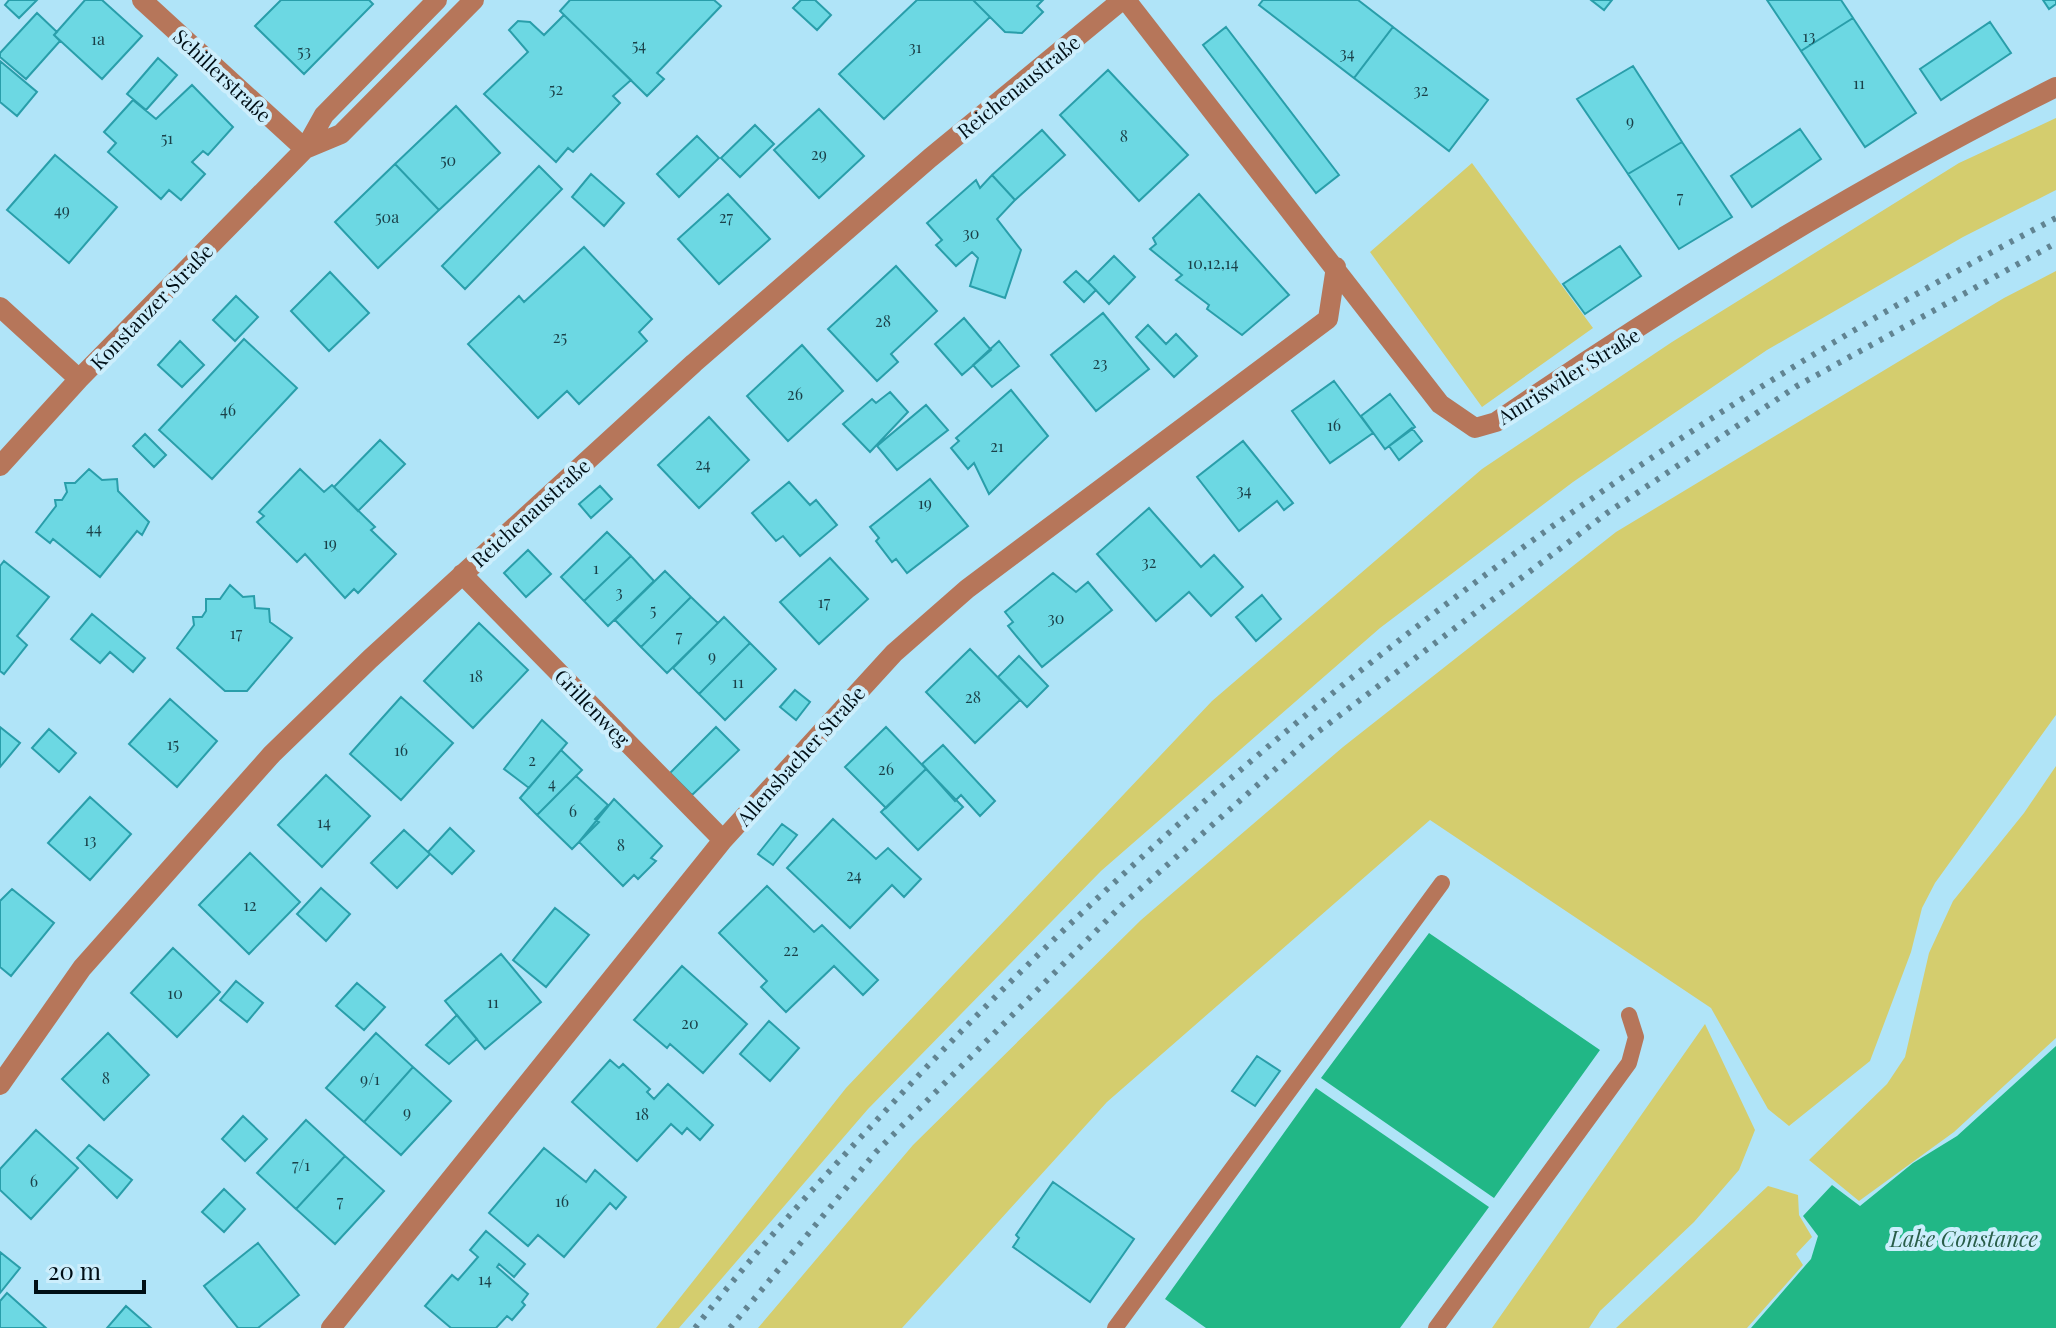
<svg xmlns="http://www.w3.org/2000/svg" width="2056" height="1328" viewBox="0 0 2056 1328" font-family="'Playfair Display',serif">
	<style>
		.green { fill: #d4cd6e }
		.water { fill: #21b786 }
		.building { fill: #6cd8e3; stroke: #299eaa; stroke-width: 2 }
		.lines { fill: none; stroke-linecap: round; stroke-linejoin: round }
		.lane { stroke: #b6765a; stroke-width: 16 }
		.street { stroke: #b6765a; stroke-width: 20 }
		.rail { stroke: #618492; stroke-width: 6; stroke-dasharray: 4 8; stroke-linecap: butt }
		.labels { text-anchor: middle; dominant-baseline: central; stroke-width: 8; stroke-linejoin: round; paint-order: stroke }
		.number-label { font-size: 16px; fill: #1b4149 }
		.street-label { font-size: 20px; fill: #000f16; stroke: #cceefc }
		.water-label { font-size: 22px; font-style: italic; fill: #295e49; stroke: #cceefc }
	</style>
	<rect width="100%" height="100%" fill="#b0e4f8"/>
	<path class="green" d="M2056 118V190L1963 237 1767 350 1573 482 1380 628 1101 871 868 1109 679 1328H656L846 1088 1212 701 1482 469 1672 342 1959 163Z
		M1472 163 1593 328 1482 407 1370 252Z
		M2056 271V715L1935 883 1922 908 1911 952 1870 1061 1789 1126 1768 1109 1711 1008 1430 820 1107 1102 902 1328H758L913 1145 1141 920 1343 747 1616 532 2004 298Z
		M2056 766V1038L1954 1132 1859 1201 1809 1160 1887 1084 1905 1057 1929 953 1953 901 2024 813Z
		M1705 1024 1755 1130 1739 1170 1694 1222 1600 1311 1589 1328H1492Z
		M1768 1186 1798 1195 1799 1215 1812 1237 1796 1254 1803 1265 1747 1328H1616Z"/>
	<path class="water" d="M1429 933 1600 1050 1494 1198 1321 1078Z
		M2056 1046V1328H1751L1811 1259 1818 1236 1803 1216 1832 1185 1860 1206 1913 1163 1957 1136Z
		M1316 1088 1489 1207 1400 1328H1206L1165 1299Z"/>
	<path class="building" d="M9 0H37L19 18 5 5Z
		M85 0H102L142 36 102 79 54 35Z
		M281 0H369L373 4 304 74 255 26Z
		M570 0H714L721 6 657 73 664 79 647 96 560 11Z
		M801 0H815L831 15 817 30 793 8Z
		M917 0H973L990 17 884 119 839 74Z
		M973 0H1043L1037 6 1043 12 1022 33 1005 32Z
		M1263 0H1358L1393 27 1354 78 1259 5Z
		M1591 0H1612L1604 10Z
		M1767 0H1841L1853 18 1801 51Z
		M2043 0H2056V4L2049 9Z
		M37 13 57 32 54 35 60 41 26 79 0 57V53Z
		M564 15 631 80 613 96 620 103 573 152 568 148 556 162 484 94 528 52 509 30 518 21 530 22 544 35Z
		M1853 18 1916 113 1865 147 1801 51Z
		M1990 22 2011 53 1941 100 1920 69Z
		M1226 27 1339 175 1316 193 1203 45Z
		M1393 27 1488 100 1449 151 1354 78Z
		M158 58 177 75 146 110 127 94Z
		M0 61 37 92 17 116 0 102Z
		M1633 66 1682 142 1628 174 1577 99Z
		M1108 70 1188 155 1139 201 1060 115Z
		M192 85 233 127 208 155 203 151 192 162 205 174 181 200 169 190 161 199 108 152 116 143 104 132 133 100 156 119Z
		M456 106 500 153 439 210 395 164Z
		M819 109 864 156 819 198 774 150Z
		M755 125 774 144 740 177 721 158Z
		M1800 129 1821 159 1752 207 1731 176Z
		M1042 130 1065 155 1015 200 992 175Z
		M697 136 719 158 679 197 657 174Z
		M1682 142 1732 217 1679 249 1628 174Z
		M55 155 117 207 69 263 7 210Z
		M395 164 439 210 378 268 335 222Z
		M539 166 562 189 465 289 442 266Z
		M591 174 624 203 604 226 572 197Z
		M992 175 1015 200 997 219 1021 250 1005 298 970 286 978 258 972 252 956 266 936 245 942 240 927 223 976 180 980 188Z
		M728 194 770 239 719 284 678 239Z
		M1199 194 1289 295 1242 335 1207 309 1209 305 1176 280 1182 275 1150 249 1156 244 1153 238Z
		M1620 246 1641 276 1585 314 1563 284Z
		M584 247 652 319 639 332 647 341 579 404 567 391 538 418 468 344 519 296 524 302Z
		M1114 256 1135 277 1109 304 1088 282Z
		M896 266 937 311 891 354 898 362 877 381 828 329Z
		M1076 271 1096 290 1084 302 1064 282Z
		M330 272 369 313 329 351 291 311Z
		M236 296 258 317 235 341 213 320Z
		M1103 313 1149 369 1096 411 1051 355Z
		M964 318 991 350 962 375 935 344Z
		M1148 325 1166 344 1176 334 1197 356 1174 377 1136 337Z
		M244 339 297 388 212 479 159 430Z
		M180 341 204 365 182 387 158 365Z
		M999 341 1019 366 992 387 973 365Z
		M802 345 843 391 788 441 747 396Z
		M1334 381 1373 433 1330 463 1292 411Z
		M1011 390 1048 436 989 494 974 463 968 469 951 448 959 441 956 438Z
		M890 392 908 412 870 452 843 424 872 399 876 403Z
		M1390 394 1415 427 1385 449 1361 416Z
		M926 405 948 430 897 470 877 446Z
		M709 417 749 460 699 508 658 465Z
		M1412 428 1422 441 1399 460 1389 446Z
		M145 434 166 455 154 467 133 446Z
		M380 440 405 464 358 511 334 487Z
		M1243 441 1293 503 1284 510 1277 501 1239 531 1197 477Z
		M89 469 102 480 117 479 118 491 149 522 142 535 137 531 100 577 53 539 50 543 36 532 56 506 55 500H62L67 492 65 483H75Z
		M300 469 324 492 332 485 375 527 371 530 396 554 358 593 354 589 345 598 305 554 297 562 257 522 264 516 259 512Z
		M930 479 968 526 907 573 896 559 892 562 876 541 879 538 870 527Z
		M789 482 810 505 816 500 837 525 800 556 783 536 776 541 752 513Z
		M600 486 612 499 591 518 579 504Z
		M1149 508 1201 567 1214 555 1243 587 1211 616 1189 592 1156 621 1097 554Z
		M607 532 631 556 584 601 561 577Z
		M528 550 551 574 526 597 504 573Z
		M631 556 654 581 608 626 584 601Z
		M830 558 868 599 819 644 780 602Z
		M4 561 49 597 17 636 27 645 4 674 0 671V566Z
		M665 571 691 597 641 647 615 620Z
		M1053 573 1076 592 1088 582 1112 610 1042 667 1008 626 1013 622 1005 612Z
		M230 585 243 597 254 596 255 608 269 609 270 622 292 638 247 691H225L177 648 194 625 193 617H202L206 611V599H220Z
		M1262 595 1281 619 1256 641 1236 617Z
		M691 597 718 623 667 673 641 647Z
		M92 614 145 658 133 672 110 652 100 663 71 639Z
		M724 617 750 643 699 694 673 668Z
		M479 623 528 670 473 728 424 681Z
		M750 643 776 669 725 720 699 694Z
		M970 649 1020 700 975 743 926 692Z
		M1019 656 1048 686 1027 707 998 677Z
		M795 690 810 702 796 720 780 707Z
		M401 697 453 743 401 800 350 754Z
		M170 699 217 741 177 787 129 744Z
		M542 720 567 743 529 788 504 769Z
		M0 727 20 743 0 767Z
		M716 727 739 750 692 795 670 773Z
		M886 727 926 769 886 808 845 767Z
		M49 729 76 753 59 772 32 748Z
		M943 745 995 801 980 816 961 795 955 801 922 764Z
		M561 750 582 770 537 815 520 798Z
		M926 769 963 807 918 850 881 812Z
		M326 775 370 816 322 867 278 825Z
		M576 776 608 805 595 819 599 822 572 849 537 815Z
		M90 797 131 834 90 880 48 843Z
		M614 799 662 846 651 858 656 861 638 879 634 875 623 886 579 842Z
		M833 819 876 859 888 848 921 879 904 897 892 885 850 928 787 868Z
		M782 824 797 835 773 865 758 854Z
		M450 828 474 851 452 874 428 852Z
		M404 830 430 854 397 888 371 863Z
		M250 853 300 902 249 954 199 905Z
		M767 886 814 932 822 925 878 980 863 995 834 966 786 1012 761 987 767 981 719 933Z
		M321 888 350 914 326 941 297 914Z
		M12 889 54 923 11 976 0 967V901Z
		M555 908 589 935 546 987 513 960Z
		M173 948 220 992 177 1037 131 993Z
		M501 954 541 1002 485 1049 445 1001Z
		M682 966 747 1024 703 1073 670 1044 667 1048 634 1020Z
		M236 981 263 1003 247 1022 220 1000Z
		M357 983 385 1007 364 1030 336 1006Z
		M457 1015 477 1039 449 1064 426 1045Z
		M769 1021 799 1048 770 1081 740 1054Z
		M108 1033 149 1075 104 1120 62 1079Z
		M376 1033 413 1067 364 1122 326 1088Z
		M1257 1056 1280 1071 1255 1106 1232 1091Z
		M610 1060 619 1068 623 1064 650 1089 647 1092 654 1099 668 1084 713 1125 700 1140 687 1128 682 1134 671 1124 637 1161 572 1102Z
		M413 1067 451 1101 401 1155 364 1122Z
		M243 1116 267 1139 245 1161 222 1139Z
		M306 1120 345 1156 296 1209 257 1173Z
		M36 1130 78 1168 31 1219 0 1190V1169Z
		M89 1145 132 1180 117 1198 77 1158Z
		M544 1148 586 1182 595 1170 626 1197 616 1209 610 1203 564 1257 538 1235 528 1246 489 1213Z
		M345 1156 384 1191 335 1244 296 1209Z
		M1053 1182 1134 1239 1090 1302 1013 1247 1019 1238 1016 1235Z
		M224 1189 245 1209 224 1232 202 1212Z
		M486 1231 525 1264 514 1277 499 1264 497 1267 528 1294 522 1302 525 1305 512 1320 507 1316 496 1328H451L425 1306 452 1275 458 1280 478 1257 470 1250Z
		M258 1243 299 1295 258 1328H238L204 1286Z
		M0 1252 20 1268 0 1293Z
		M7 1293 46 1328H0V1301Z
		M126 1306 151 1328H107Z"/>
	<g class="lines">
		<path class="lane" d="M1115 1328 1442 883
			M1436 1328 1629 1063 1636 1037 1629 1015"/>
		<path class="street" d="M142 0 305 149
			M1126 0 1440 404 1475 428 1496 422C1675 299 1862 184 2056 87
			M305 149 341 134 474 0
			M0 307 79 379
			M0 466 79 379 305 149 324 115 437 0
			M462 574 723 840
			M0 1085 82 968 272 754 370 659 694 363 930 158 1122 0
			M331 1328 723 840 894 653 967 589 1328 319 1336 267"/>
		<path class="rail" d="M695 1328C764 1240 842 1157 919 1075 1249 729 1632 439 2056 218
			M730 1328 876 1152 1122 905 1315 734 1607 513 1797 386 2056 243"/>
	</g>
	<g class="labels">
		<g class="number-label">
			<text x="1809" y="35">13</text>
			<text x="98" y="38">1a</text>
			<text x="639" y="44">54</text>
			<text x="915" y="46">31</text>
			<text x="304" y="50">53</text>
			<text x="1347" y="52">34</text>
			<text x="1859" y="82">11</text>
			<text x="556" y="88">52</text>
			<text x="1421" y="89">32</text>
			<text x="1630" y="120">9</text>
			<text x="1124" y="135">8</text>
			<text x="167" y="137">51</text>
			<text x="819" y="153">29</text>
			<text x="448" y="159">50</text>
			<text x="1680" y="196">7</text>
			<text x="62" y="209">49</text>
			<text x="387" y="216">50a</text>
			<text x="726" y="216">27</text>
			<text x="971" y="232">30</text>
			<text x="1213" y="262">10,12,14</text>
			<text x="883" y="320">28</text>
			<text x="560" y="336">25</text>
			<text x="1100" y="362">23</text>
			<text x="795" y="393">26</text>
			<text x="228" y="409">46</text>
			<text x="1334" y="424">16</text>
			<text x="997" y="445">21</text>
			<text x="703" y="463">24</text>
			<text x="1244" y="489">34</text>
			<text x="925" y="502">19</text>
			<text x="94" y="527">44</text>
			<text x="330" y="542">19</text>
			<text x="1149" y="561">32</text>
			<text x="596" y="567">1</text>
			<text x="619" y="591">3</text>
			<text x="824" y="601">17</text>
			<text x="653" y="609">5</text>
			<text x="1056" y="617">30</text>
			<text x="236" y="632">17</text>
			<text x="679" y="635">7</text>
			<text x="712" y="655">9</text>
			<text x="476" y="675">18</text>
			<text x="738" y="681">11</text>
			<text x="973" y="696">28</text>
			<text x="173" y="743">15</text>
			<text x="401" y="749">16</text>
			<text x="532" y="759">2</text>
			<text x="886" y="768">26</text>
			<text x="552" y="782">4</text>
			<text x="573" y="810">6</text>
			<text x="324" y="821">14</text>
			<text x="90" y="839">13</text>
			<text x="621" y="844">8</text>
			<text x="854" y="874">24</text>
			<text x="250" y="904">12</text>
			<text x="791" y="949">22</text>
			<text x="175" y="992">10</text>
			<text x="493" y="1001">11</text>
			<text x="690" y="1022">20</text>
			<text x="106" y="1077">8</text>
			<text x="370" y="1078">9/1</text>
			<text x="407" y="1111">9</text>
			<text x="642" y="1113">18</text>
			<text x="301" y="1164">7/1</text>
			<text x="34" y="1180">6</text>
			<text x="340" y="1200">7</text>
			<text x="562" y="1200">16</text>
			<text x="485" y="1278">14</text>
		</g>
		<g class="street-label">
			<text transform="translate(223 75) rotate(43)">Schillerstraße</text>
			<text transform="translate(1018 86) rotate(-39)">Reichenaustraße</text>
			<text transform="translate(151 306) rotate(-46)">Konstanzer Straße</text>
			<text transform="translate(1568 375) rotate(-32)">Amriswiler Straße</text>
			<text transform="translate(530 512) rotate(-42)">Reichenaustraße</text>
			<text transform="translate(593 707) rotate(46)">Grillenweg</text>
			<text transform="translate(800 755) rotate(-48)">Allensbacher Straße</text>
		</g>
		<g class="water-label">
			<text x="1964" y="1238">Lake Constance</text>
		</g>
	</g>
	<path d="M36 1280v12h108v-12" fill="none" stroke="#000f16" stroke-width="4"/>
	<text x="48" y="1280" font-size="24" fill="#000f16" stroke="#cceefc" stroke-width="6" paint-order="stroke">20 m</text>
</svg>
